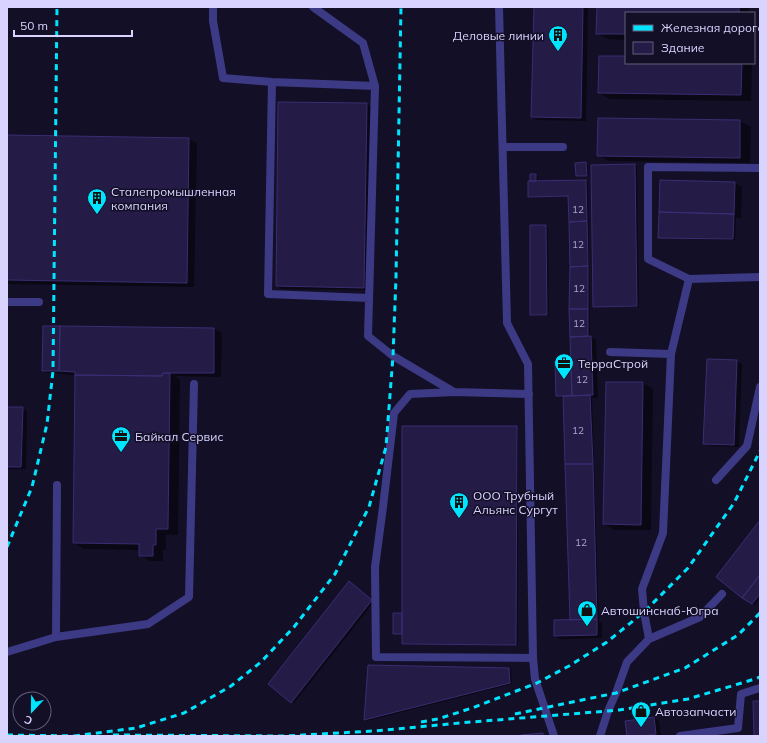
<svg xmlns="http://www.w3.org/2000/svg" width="767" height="743" viewBox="0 0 767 743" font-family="Mulish,sans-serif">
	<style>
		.shadow { fill: #0007 }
		.building { fill: #241b47; stroke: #3b2d73 }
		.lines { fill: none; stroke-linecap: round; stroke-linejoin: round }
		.lane { stroke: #3d3a85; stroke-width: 8 }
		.rail { stroke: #00e5ff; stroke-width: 3; stroke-dasharray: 6 5; stroke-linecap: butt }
		.labels { text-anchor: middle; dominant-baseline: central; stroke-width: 3; stroke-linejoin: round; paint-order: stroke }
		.number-label { font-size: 10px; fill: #aca6d1 }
		.poi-label { font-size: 12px; fill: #d9d4ff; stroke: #130f26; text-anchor: start }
	</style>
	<rect width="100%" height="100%" fill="#130f26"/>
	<path class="shadow" d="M535 7H588L586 121 537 120 532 117Z
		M598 7H749V13H626V40L608 39 597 33Z
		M626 57V63H749L752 64 751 101 610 99 599 93Z
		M367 104 372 107 369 290 282 289 277 286Z
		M599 119 740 121 751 127 750 163 609 161 598 155Z
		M7 136 189 139 197 143 194 287 7 284Z
		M586 163 588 165 589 176 579 177 577 176Z
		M635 165 637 166 639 307H597L594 306Z
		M536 175 538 176V182L586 181 588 182 590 337 596 340 598 398H592L599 621 602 623V638L560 639 555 636 573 621 564 398H562L557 395 572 365 569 196 531 197 529 196 531 182Z
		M734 183 742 187 741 218H736L735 240 662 238 659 237Z
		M531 226H546L548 227 549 316H534L531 314Z
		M44 327 214 329 222 333 221 377 175 376 180 380 178 535H166V550H163V561H150L140 555V550L84 549 74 543 76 375H68L65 374 48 373 43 371Z
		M708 360 737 361 742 364 739 447 710 446 705 443Z
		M607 383H643L653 389 651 530H614L604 524Z
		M7 408H22L27 411 26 469H7Z
		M516 427 518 429V645H405L403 644V634H396L394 633Z
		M760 522V598L755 605 743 597Z
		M349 583 374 602 294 703 269 684Z
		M509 669 511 670 512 684 367 721 365 719Z
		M654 718 659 721 661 736H628Z"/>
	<path class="building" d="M534 7H583L581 118 531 117Z
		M597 7H739V13H626V34H596Z
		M599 56H626V63H742L741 95 598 93Z
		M278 102 367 103 364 288 276 286Z
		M598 118 740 120V158L597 156Z
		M7 135 189 138 187 283 7 280Z
		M586 162 587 176H576L575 163Z
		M635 164 637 306 593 307 591 165Z
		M530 174H536V181H530Z
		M586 180 587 221 569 222 568 196 528 197V181Z
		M660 180 735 182 734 214 659 212Z
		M659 212 734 214 733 239 658 238Z
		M587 221 588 266 570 267 569 222Z
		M530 225H546L547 315H530Z
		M588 266V309H569L570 267Z
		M569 309H588V336L570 337Z
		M43 326H60L59 371H42Z
		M60 326 214 328V373H163L162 376 75 375V372L59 371Z
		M591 336 593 395 572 396 570 337Z
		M707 359 737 360 734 445 703 444Z
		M555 364H571L572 396H556Z
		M163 373H170L168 529H156V545H153V556H139V544L73 543 75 375 162 376Z
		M606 382H643L641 525 603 524Z
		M590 395 593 464H565L563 396Z
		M7 407H23L21 467H7Z
		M402 426H517L516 645 402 644Z
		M565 464H593L597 619 570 620Z
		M760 520V575L742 598 716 577Z
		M760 575V594L752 604 742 598Z
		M349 581 372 600 291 703 268 684Z
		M393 613H402V634H393Z
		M597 619V635L554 636V620Z
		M368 665 509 668 510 683 364 720Z
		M753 701H760V736H754Z
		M654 717 656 734 644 736H627L625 721Z
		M543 733V736H521V735Z"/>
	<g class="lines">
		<path class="lane" d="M213 7V21L223 78 272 82 375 86
			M313 7 363 43 375 86 368 336 393 356 454 392
			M499 7 507 323 528 364 533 658 535 679 554 736
			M272 82 268 294 369 298
			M503 147H563
			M689 279 648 259V167L760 168
			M7 302H39
			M610 352 671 354
			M529 394 455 392 410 394 394 413 383 507 375 567 376 657 533 658
			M716 480 747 446 760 387
			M56 637 57 485
			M649 639 644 612 642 589 663 533 671 354 689 279 760 277
			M7 652 56 637 148 624 189 597 194 384
			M600 736 608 711 616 693 627 662 649 639 700 617 722 594
			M680 736 738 728 741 694 760 688"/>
		<path class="rail" d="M7 547 32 487 47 424 53 371 57 7
			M515 714 616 693 685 668 738 635 760 613
			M421 722 438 719 472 708 537 683 569 666 607 642 644 612 688 568 734 503 760 451
			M7 735 79 736
			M113 735 285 736 374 731 471 722 608 711 619 710 688 699 755 679 760 677
			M74 736 136 728 184 713 231 686 261 662 294 627 335 574 369 507 386 447 393 356 396 277 401 7"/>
	</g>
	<defs>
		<g id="building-pin" transform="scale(1)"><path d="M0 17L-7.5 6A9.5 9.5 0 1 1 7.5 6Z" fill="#00e5ff" stroke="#130f26"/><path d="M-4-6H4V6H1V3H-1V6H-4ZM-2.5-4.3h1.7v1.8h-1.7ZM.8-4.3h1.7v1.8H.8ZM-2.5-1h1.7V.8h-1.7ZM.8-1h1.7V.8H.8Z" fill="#111"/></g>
		<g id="office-pin" transform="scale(1)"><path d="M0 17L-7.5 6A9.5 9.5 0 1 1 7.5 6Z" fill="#00e5ff" stroke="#130f26"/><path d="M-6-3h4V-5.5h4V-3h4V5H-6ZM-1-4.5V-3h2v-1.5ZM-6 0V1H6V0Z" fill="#111"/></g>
		<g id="shop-pin" transform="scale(1)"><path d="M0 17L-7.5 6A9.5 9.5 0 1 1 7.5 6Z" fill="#00e5ff" stroke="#130f26"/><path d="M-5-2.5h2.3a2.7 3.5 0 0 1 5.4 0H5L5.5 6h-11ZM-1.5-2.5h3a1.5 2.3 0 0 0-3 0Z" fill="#111"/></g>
	</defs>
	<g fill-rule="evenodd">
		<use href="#building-pin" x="558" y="35"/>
		<use href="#building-pin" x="97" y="198"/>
		<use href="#office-pin" x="564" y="363"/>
		<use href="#office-pin" x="121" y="436"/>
		<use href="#building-pin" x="459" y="502"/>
		<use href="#shop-pin" x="587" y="610"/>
		<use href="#shop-pin" x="641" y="711"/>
	</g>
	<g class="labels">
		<g class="number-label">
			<text x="578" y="209">12</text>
			<text x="578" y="244">12</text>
			<text x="579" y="288">12</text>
			<text x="579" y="323">12</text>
			<text x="582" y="379">12</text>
			<text x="578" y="430">12</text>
			<text x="581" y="542">12</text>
		</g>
		<g class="poi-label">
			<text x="544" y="35" text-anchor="end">Деловые линии</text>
			<text x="111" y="191">Сталепромышленная<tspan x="111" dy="14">компания</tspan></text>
			<text x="578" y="363">ТерраСтрой</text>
			<text x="135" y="436">Байкал Сервис</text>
			<text x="473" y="495">ООО Трубный<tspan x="473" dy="14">Альянс Сургут</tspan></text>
			<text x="601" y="610">Автошинснаб-Югра</text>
			<text x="655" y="711">Автозапчасти</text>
		</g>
	</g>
	<rect width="767" height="743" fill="none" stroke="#d9d4ff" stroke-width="16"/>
	<rect x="625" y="12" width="130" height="52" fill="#130f26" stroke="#625e7d"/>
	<rect x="633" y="25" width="20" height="6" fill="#00e5ff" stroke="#625e7d"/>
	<text x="661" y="32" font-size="12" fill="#d9d4ff">Железная дорога</text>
	<rect x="633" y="42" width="20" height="12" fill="#241b47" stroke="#625e7d"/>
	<text x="661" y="52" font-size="12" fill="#d9d4ff">Здание</text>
	<g transform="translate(32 711) rotate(202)"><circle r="19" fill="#130f26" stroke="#625e7d"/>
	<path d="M0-3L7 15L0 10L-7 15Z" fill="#00e5ff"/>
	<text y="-6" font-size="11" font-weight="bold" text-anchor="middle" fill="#d9d4ff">С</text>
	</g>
	<path d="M14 30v6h118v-6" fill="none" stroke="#d9d4ff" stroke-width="2"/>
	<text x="20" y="30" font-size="12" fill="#d9d4ff" stroke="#130f26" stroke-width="3" paint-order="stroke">50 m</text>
</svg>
